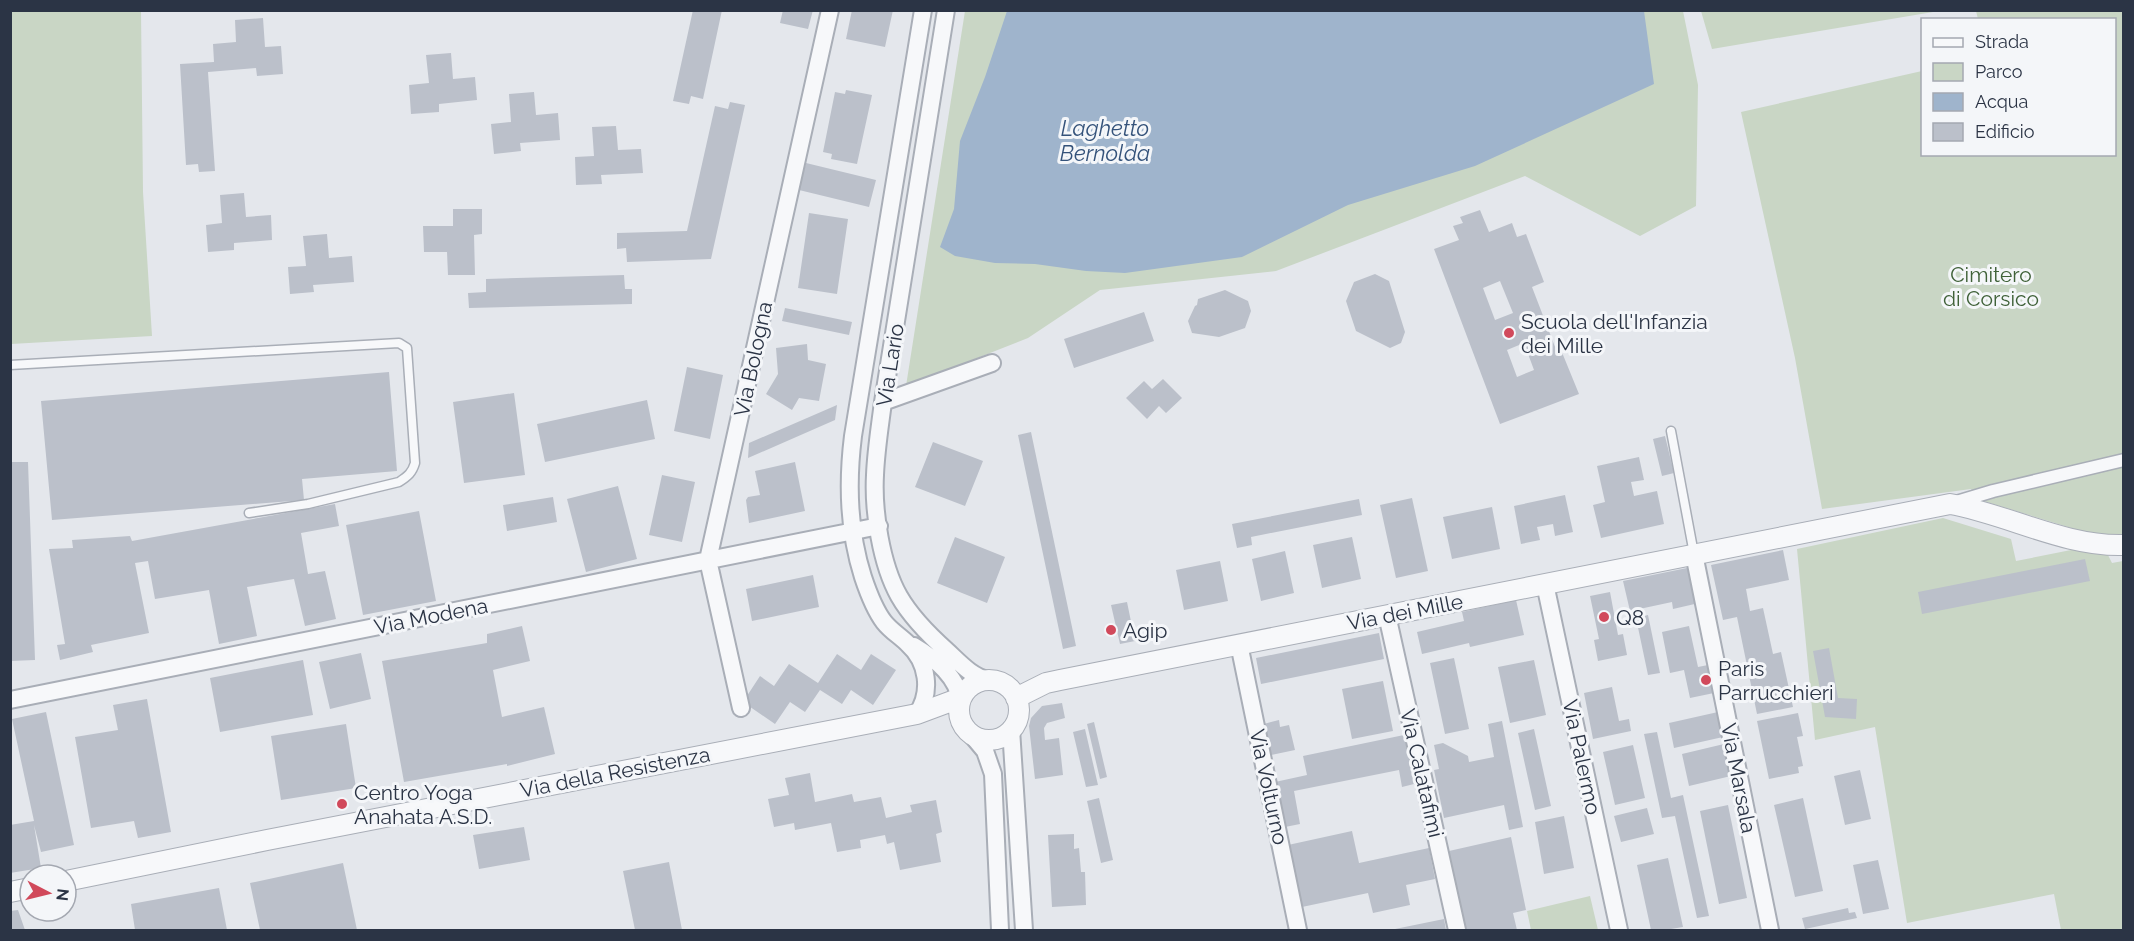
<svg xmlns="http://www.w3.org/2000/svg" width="2134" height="941" viewBox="0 0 2134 941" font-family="Raleway,sans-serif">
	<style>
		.green { fill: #c9d6c5 }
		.water { fill: #9fb4cc }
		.building { fill: #bbc0ca; fill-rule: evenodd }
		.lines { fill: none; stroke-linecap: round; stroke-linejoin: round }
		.service-casing { stroke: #a9aeb7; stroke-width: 11 }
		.pedestrian-casing { stroke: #a9aeb7; stroke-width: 15 }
		.minor-casing { stroke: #a9aeb7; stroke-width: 20 }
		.tertiary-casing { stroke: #a9aeb7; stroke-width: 22 }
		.service { stroke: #f7f8fa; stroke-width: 8 }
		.pedestrian { stroke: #f7f8fa; stroke-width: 12 }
		.minor { stroke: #f7f8fa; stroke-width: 16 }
		.tertiary { stroke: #f7f8fa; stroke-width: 20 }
		.poi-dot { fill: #d1495b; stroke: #f4f6f9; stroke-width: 2 }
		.labels { text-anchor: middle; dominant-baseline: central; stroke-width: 6; stroke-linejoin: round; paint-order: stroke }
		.park-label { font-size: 21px; fill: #3f6138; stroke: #f4f6f9 }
		.poi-label { font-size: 21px; fill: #2b3445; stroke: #f4f6f9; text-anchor: start }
		.street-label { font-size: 21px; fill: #2b3445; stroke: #f4f6f9 }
		.water-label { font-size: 22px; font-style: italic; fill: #34527a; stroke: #f4f6f9 }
	</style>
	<rect width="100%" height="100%" fill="#e4e7ec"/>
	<path class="green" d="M11 10 141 11 143 192 152 336 11 344Z
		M965 11H1683L1698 85 1696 206 1640 236 1525 176 1276 271 1100 290 1028 338 906 386Z
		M1701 11V10L1939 11 1712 49Z
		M1976 11H2123V534L2104 538 1980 500 1971 489 1822 509 1795 358 1741 112 1922 71V154H2114V20L1978 19Z
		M1943 518 2011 539 2016 561 2076 549 2108 555 2112 563 2123 561V930H2061L2054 894 1907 923 1875 727 1815 740 1797 549Z
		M1590 896 1598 930H1531L1527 911Z"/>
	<path class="water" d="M1007 11H1644L1654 84 1475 166 1348 205 1242 257 1125 273 1086 271 1035 264 995 263 955 256 940 247 954 209 960 141 985 77Z"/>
	<path class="building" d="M693 10H722L703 99 691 96 689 104 673 101Z
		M783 10H813L808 29 780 23Z
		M852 10H893L885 47 846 39Z
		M263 18 265 47 281 46 283 74 257 76 256 68 208 72 215 171 199 172 198 164 186 165 180 64 214 62 213 44 236 42 235 20Z
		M451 53 453 79 475 77 477 100 439 104V112L411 114 409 85 429 83 426 55Z
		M846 90 872 95 857 164 831 159 832 154 823 152 835 92 845 94Z
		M534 92 536 115 558 113 560 140 520 143 521 151 494 154 491 124 511 122 509 94Z
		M730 102 745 105 711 259 627 262 626 248 617 249V233L687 231 715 106 728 109Z
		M616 126 618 150 641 149 643 173 601 175 602 184 576 185 575 157 594 156 592 127Z
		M806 163 876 180 869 207 799 190Z
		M244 193 246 217 271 215 272 240 234 243V250L208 252 206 225 222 223 220 195Z
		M453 209H482V234L474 235 475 275H448L447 252H424L423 226H453Z
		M1480 210 1489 232 1512 223 1517 237 1526 234 1544 282 1532 287 1557 352 1561 350 1579 394 1500 424 1434 249 1459 240 1453 226 1463 223 1460 217ZM1500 281 1513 313 1495 320 1483 288ZM1524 343 1534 370 1517 377 1507 350Z
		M809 213 848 219 837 294 798 288Z
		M327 234 329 258 352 256 354 282 313 285 314 292 290 294 288 267 306 266 303 236Z
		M1375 274 1389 281 1405 332 1401 343 1390 348 1356 331 1346 301 1354 282Z
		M624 275 625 289H632V304L469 308 468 293 486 292V279Z
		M1225 290 1248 301 1251 311 1245 328 1219 337 1192 333 1188 321 1195 306 1197 305 1198 299Z
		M785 308 852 322 849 335 782 321Z
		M1144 312 1154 341 1074 368 1064 339Z
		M807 344 808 360 826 364 819 401 799 398 792 410 766 394 778 374 776 348Z
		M687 367 723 375 710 439 674 431Z
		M389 372 397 471 302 479 304 500 52 520 41 401Z
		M1163 379 1182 398 1166 413 1159 406 1147 419 1126 398 1144 381 1152 389Z
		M514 393 525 475 464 483 453 402Z
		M647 400 655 439 545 462 537 424Z
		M837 405 835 420 748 458 749 443Z
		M1031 432 1076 646 1063 649 1018 435Z
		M1665 436 1674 473 1662 476 1653 439Z
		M933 442 983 461 965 506 915 487Z
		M1639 457 1644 480 1631 482 1634 496 1657 491 1664 524 1601 538 1593 505 1605 502 1597 466Z
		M10 462H28L35 660 10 661Z
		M795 462 805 511 749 523 746 500 748 497 760 495 755 471Z
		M662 475 695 482 682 542 649 535Z
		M618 486 637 559 586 572 567 499Z
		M1565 495 1573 532 1555 536 1553 524 1537 527 1540 540 1521 544 1514 506Z
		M553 497 557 522 507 531 503 505Z
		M1412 498 1428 571 1396 578 1380 505Z
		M1359 499 1362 515 1251 537 1252 545 1237 548 1232 524Z
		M335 504 339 526 301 533 308 574 325 571 336 619 305 626 294 579 247 587 257 636 219 644 209 590 155 599 148 561 135 563 149 633 91 645 93 652 60 660 57 645 65 644 49 549 73 548 72 540 130 536 132 541Z
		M1492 507 1500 549 1452 559 1443 517Z
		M419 511 436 601 363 615 346 525Z
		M955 537 1005 557 987 603 937 583Z
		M1352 537 1361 579 1322 588 1313 545Z
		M1783 550 1789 580 1746 589 1750 611 1763 608 1773 654 1781 652 1793 707 1757 714 1737 617 1723 620 1711 565Z
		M1285 551 1294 593 1261 601 1252 559Z
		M2085 559 2090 581 1922 614 1918 592Z
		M1220 561 1228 601 1184 610 1176 570Z
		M1692 567 1699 603 1673 609 1672 602 1630 611 1623 581Z
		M813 575 819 607 752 621 746 589Z
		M1610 592 1618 635 1623 634 1627 655 1598 661 1594 640 1599 639 1590 596Z
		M1516 600 1524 635 1470 647 1469 643 1422 654 1417 632 1464 621 1462 612Z
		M1127 602 1135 641 1120 644 1111 605Z
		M1648 615 1660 673 1648 675 1636 618Z
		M522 626 530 661 493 670 502 717 544 707 555 754 507 766V764L404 782 382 661 487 643V634Z
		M1689 626 1698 667 1708 665 1714 693 1690 698 1684 670 1670 673 1662 632Z
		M1379 633 1384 659 1261 684 1256 658Z
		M1829 648 1838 698 1857 699 1856 719 1825 717 1813 651Z
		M361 653 371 699 330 709 319 662Z
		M837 654 861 670 871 654 896 670 873 705 851 690 842 704 820 690 805 712 790 702 775 724 743 702 760 676 774 686 789 664 818 683Z
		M1454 658 1469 729 1445 734 1430 663Z
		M303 660 313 715 220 732 210 678Z
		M1534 660 1546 715 1510 723 1498 667Z
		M1383 681 1393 731 1352 739 1342 689Z
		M1612 687 1619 721 1629 719 1631 731 1593 739 1584 693Z
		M147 699 171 832 138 838 134 821 91 828 75 737 118 730 113 705Z
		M1062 703 1065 718 1047 723 1044 728 1045 740 1059 738 1063 775 1035 779 1029 726 1031 718 1042 706Z
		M46 712 74 845 41 852 34 825 41 868 10 873V825L34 821 12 719Z
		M1718 712 1723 737 1674 748 1669 723Z
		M1798 713 1803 736 1797 737 1803 766 1798 767 1799 773 1769 779 1757 721Z
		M1279 720 1280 727 1289 725 1295 750 1267 756 1260 725Z
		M1502 721 1523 827 1509 830 1504 805 1444 818 1434 770 1439 769 1434 745 1443 743 1468 756 1469 762 1494 757 1488 724Z
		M1094 722 1107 777 1100 779 1087 724Z
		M346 724 356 788 281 800 271 736Z
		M1085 729 1098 785 1086 787 1073 732Z
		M1534 729 1551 806 1535 810 1518 733Z
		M1657 732 1671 798 1683 795 1709 916 1697 918 1675 816 1662 818 1644 734Z
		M1404 735 1414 784 1402 787 1399 770 1294 791 1300 824 1285 827 1275 782 1307 775 1303 756Z
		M1724 744 1731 776 1689 786 1682 754Z
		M1633 745 1645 798 1615 805 1603 752Z
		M1860 770 1871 819 1845 825 1834 776Z
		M810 773 815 802 852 794 854 802 881 797 886 818 912 812 910 805 936 800 942 832 936 834 941 862 900 870 894 842 887 844 885 835 860 840 861 848 837 852 831 823 795 830 794 823 774 827 768 799 789 795 785 778Z
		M1099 798 1113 860 1101 863 1087 801Z
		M1803 798 1823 891 1795 897 1774 805Z
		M1728 805 1747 898 1719 904 1700 811Z
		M1647 808 1654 834 1621 842 1614 816Z
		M1564 816 1574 868 1544 874 1535 822Z
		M524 827 530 860 479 869 473 835Z
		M1352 831 1359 863 1429 848 1435 879 1406 885 1410 905 1373 913 1368 893 1302 907 1288 845Z
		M1074 834V849L1079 848 1081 872H1085L1086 905 1052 907 1048 835Z
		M1511 837 1526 910 1513 913 1517 930H1466L1449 851Z
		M1668 858 1683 927 1665 930H1651L1637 865Z
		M1878 860 1889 909 1863 914 1853 865Z
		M669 862 682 930H635L623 871Z
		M343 863 357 930H260L250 883Z
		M219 888 227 930H135L131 904Z
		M1848 908 1849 913 1855 912 1857 918 1805 929 1802 918Z
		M18 910 25 930H10V911Z
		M1444 919 1446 930H1395V929Z"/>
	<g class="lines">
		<g class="service-casing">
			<path id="service" d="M10 365 399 343 407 348 415 463C412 473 408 476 399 482L308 504 249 513
				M1671 431 1694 554"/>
		</g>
		<g class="pedestrian-casing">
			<path id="pedestrian" d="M1953 503 1993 491 2124 460"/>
		</g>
		<g class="minor-casing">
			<path id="minor" d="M946 10 883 402C880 426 876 450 875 475 873 511 881 564 899 596 911 617 929 635 947 651 959 662 972 677 988 680
				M883 402 992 363
				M1694 554 1770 930
				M1545 584 1619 930
				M1387 615 1457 930
				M1239 644 1298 930
				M914 646C934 658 961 679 960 704
				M10 700 879 526
				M741 708 708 560 830 10
				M917 714C932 692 928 662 908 644 900 636 891 631 884 622 874 609 868 592 863 577 848 530 847 484 853 436L923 10
				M1011 729 1024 930
				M970 733 985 751 993 774 1000 930"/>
		</g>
		<g class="tertiary-casing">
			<path id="tertiary" d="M959 710a30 30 0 1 1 60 0a30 30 0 1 1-60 0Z
				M1016 698 1046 683 1060 680 1950 504C2007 514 2065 547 2124 545
				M66 881 267 840 917 714 960 698 964 693
				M10 892 30 888"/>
		</g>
		<use href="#service" class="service"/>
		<use href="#pedestrian" class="pedestrian"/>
		<use href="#minor" class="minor"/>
		<use href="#tertiary" class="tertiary"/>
	</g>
	<g class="poi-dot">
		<circle cx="1509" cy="333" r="6"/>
		<circle cx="1604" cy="617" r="6"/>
		<circle cx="1111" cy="630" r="6"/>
		<circle cx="1706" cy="680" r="6"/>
		<circle cx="342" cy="804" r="6"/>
	</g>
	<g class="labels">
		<g class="park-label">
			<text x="1991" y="274">Cimitero<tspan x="1991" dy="24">di Corsico</tspan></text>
		</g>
		<g class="poi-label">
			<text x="1521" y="321">Scuola dell'Infanzia<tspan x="1521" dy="24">dei Mille</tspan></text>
			<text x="1616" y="617">Q8</text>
			<text x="1123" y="630">Agip</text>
			<text x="1718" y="668">Paris<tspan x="1718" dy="24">Parrucchieri</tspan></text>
			<text x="354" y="792">Centro Yoga<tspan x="354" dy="24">Anahata A.S.D.</tspan></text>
		</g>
		<g class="street-label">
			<text transform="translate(753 359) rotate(-78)">Via Bologna</text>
			<text transform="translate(890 365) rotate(-81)">Via Lario</text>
			<text transform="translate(1405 612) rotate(-11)">Via dei Mille</text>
			<text transform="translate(431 616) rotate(-11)">Via Modena</text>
			<text transform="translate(1582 757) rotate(78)">Via Palermo</text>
			<text transform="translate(615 772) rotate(-11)">Via della Resistenza</text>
			<text transform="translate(1422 773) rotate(77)">Via Calatafimi</text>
			<text transform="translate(1739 778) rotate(79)">Via Marsala</text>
			<text transform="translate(1269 787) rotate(78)">Via Volturno</text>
		</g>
		<g class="water-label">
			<text x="1105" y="128">Laghetto<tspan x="1105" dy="25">Bernolda</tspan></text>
		</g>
	</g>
	<rect width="2134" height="941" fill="none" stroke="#2b3445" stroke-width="24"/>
	<rect x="1921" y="18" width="195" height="138" fill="#f4f6f9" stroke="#a4a8b1" stroke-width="1.5"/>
	<rect x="1933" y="38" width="30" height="9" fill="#f7f8fa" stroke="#a4a8b1" stroke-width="1.5"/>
	<text x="1975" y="48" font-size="18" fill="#2b3445">Strada</text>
	<rect x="1933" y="63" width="30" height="18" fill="#c9d6c5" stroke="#a4a8b1" stroke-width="1.5"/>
	<text x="1975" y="78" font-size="18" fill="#2b3445">Parco</text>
	<rect x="1933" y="93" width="30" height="18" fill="#9fb4cc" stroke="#a4a8b1" stroke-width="1.5"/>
	<text x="1975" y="108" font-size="18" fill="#2b3445">Acqua</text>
	<rect x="1933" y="123" width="30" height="18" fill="#bbc0ca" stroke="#a4a8b1" stroke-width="1.5"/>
	<text x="1975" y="138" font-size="18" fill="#2b3445">Edificio</text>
	<g transform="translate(48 893) rotate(97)"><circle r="28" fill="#f4f6f9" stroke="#a4a8b1" stroke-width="1.5"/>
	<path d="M0-4.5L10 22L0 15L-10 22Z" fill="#d1495b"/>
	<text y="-9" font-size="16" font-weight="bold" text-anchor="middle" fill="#2b3445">N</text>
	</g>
</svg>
